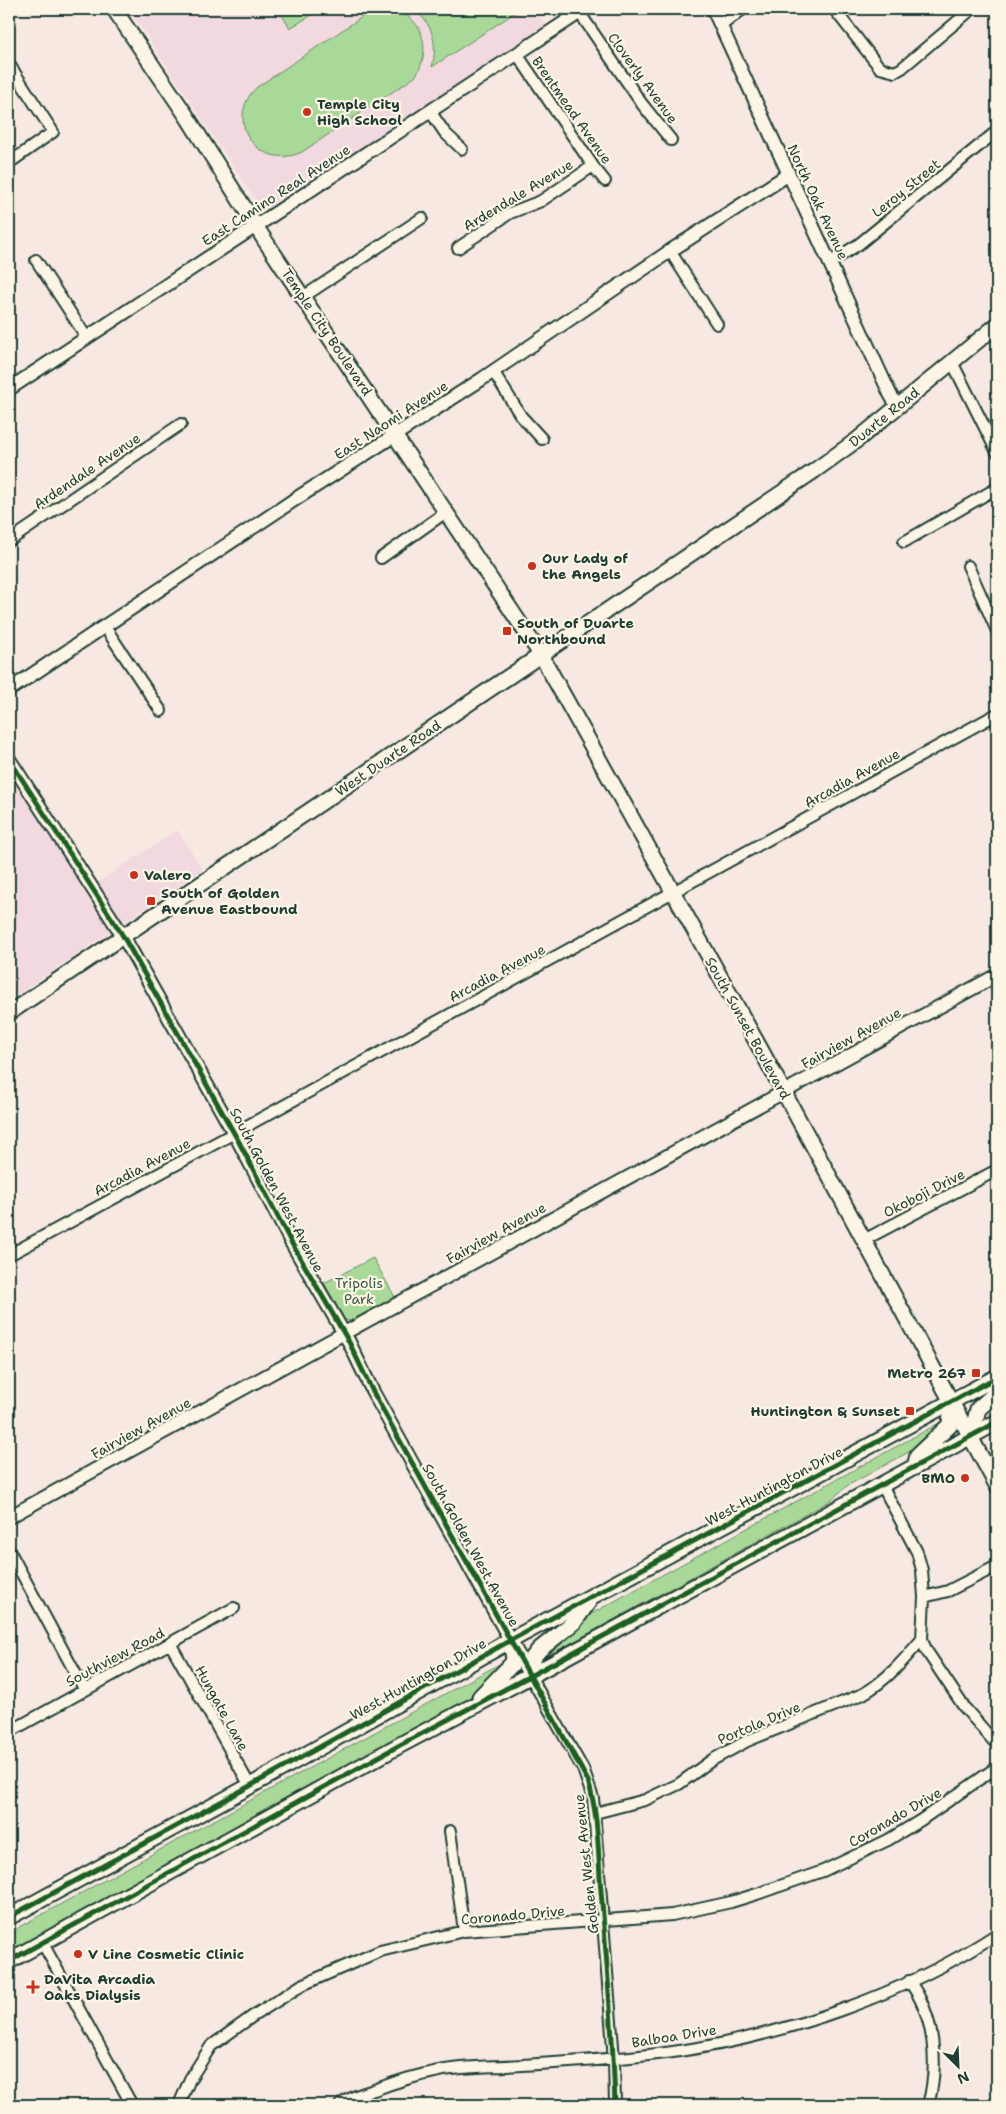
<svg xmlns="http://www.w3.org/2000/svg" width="1006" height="2114" viewBox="0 0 1006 2114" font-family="'Shantell Sans',sans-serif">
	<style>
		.built { fill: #f1d9df }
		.green { fill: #a9d998; stroke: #648b66 }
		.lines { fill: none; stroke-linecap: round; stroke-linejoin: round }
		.minor-casing { stroke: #1f3d34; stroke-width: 14 }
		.tertiary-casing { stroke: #1f3d34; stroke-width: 16 }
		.secondary-casing { stroke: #1f3d34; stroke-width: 18 }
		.primary-casing { stroke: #1f3d34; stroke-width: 19 }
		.minor { stroke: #fcf5e5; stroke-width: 10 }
		.tertiary { stroke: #fcf5e5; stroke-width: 12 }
		.secondary { stroke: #fcf5e5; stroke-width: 14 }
		.primary { stroke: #fcf5e5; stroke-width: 15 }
		.cycleway-casing { stroke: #fcf5e5; stroke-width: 8 }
		.cycleway { stroke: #1b5e20; stroke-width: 5 }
		.poi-dot { fill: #c8321e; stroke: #fcf5e5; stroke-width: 2 }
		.labels { text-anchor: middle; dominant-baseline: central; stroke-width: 4.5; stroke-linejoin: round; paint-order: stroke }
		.street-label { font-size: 14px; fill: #1f3d34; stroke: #fcf5e5 }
		.poi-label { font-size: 14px; font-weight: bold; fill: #1f3d34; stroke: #fcf5e5; text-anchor: start }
		.park-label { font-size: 14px; fill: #3b5c48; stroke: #fcf5e5 }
	</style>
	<rect width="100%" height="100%" fill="#f7e8e2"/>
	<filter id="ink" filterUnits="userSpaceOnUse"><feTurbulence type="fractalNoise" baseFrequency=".02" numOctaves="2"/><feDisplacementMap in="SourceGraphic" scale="10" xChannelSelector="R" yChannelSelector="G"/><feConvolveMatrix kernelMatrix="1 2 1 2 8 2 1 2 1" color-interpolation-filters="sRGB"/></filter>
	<g filter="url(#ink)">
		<path class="built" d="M129 9H535L546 26 288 197 267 209 259 205Z
			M9 771 86 890 177 830 203 869 9 1000Z"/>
		<path class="green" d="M278 9H322L290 28Z
			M413 9H515L516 12 432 67C438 44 433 23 413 9Z
			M384 10C422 9 434 49 415 77L302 152C258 172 222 120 257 87L365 15 375 11Z
			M373 1258 395 1297 350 1321 345 1320 324 1283Z
			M941 1422 943 1423 927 1442 847 1486 830 1501 542 1659 539 1656 591 1614Z
			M505 1661 486 1686 458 1706 9 1953V1938L19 1927Z"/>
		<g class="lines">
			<g class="minor-casing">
				<path id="minor" d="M577 9 642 104 671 140
					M834 9 880 68 895 72 902 68 972 9
					M722 25 743 9
					M517 54 593 166 605 181
					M9 64 53 132 9 163
					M430 111 445 133 462 149
					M458 248 510 213 541 201 593 166
					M670 251 717 324
					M36 260 87 338
					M829 263 859 244 997 131
					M303 297 422 218
					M952 362 997 452
					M493 371 521 416 542 439
					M9 541 181 424
					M904 542 997 488
					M381 558 446 512
					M968 566 997 631
					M105 627 161 711
					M864 1240 997 1170
					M9 1255 225 1138 997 714
					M882 1485 917 1552 922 1570 924 1597 922 1639 926 1650 964 1707 997 1745
					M9 1550 84 1689
					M924 1597 948 1591 997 1566
					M170 1643 250 1786
					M530 1676 583 1769 593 1798 614 2059 615 2105
					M9 1732 234 1608
					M595 1813 645 1800 679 1784 712 1760 747 1741 863 1694C887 1680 904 1660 922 1639
					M450 1831 464 1931
					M42 1942 132 2105
					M909 1981C935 2015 939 2066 928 2105
					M179 2105 190 2079 211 2046 253 2016 302 1985 380 1951 464 1931 672 1915 731 1902 757 1894 823 1871 888 1840 921 1820 997 1767
					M340 2105C350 2097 362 2094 374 2090 395 2082 418 2075 439 2071 466 2066 495 2067 522 2065 573 2062 623 2059 673 2052 784 2036 903 1995 997 1934"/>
			</g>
			<g class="tertiary-casing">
				<path id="tertiary" d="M713 9 890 394 897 406
					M9 389 585 9
					M9 690 294 500 482 379 670 251 789 174
					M9 759 123 936 239 1142 291 1242 349 1342 373 1392 530 1676
					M9 1517 997 975"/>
			</g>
			<g class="secondary-casing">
				<path id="secondary" d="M114 9 186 115 264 239 541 655 761 1050 997 1486
					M9 1013 814 471 857 440 997 325"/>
			</g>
			<g class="primary-casing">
				<path id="primary" d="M971 1437 978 1409 997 1392
					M915 1467 918 1455 950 1425 952 1403
					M530 1676 532 1659 539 1650 574 1622 589 1601
					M480 1697 512 1664 514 1659 511 1640
					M9 1917 250 1786 511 1640 997 1377
					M9 1961 400 1745 530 1676 997 1422"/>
			</g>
			<use href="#minor" class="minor"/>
			<use href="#tertiary" class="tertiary"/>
			<use href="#secondary" class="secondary"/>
			<use href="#primary" class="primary"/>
			<g class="cycleway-casing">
				<path id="cycleway" d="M9 759 123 936 239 1142 291 1242 349 1342 373 1392 588 1781C599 1816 598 1855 601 1891 607 1962 613 2034 615 2105
					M9 1917 250 1786 511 1640 997 1377
					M9 1961 400 1745 530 1676 997 1422"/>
			</g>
			<use href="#cycleway" class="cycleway"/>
		</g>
	</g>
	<g class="poi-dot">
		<circle cx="307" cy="112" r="5"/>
		<circle cx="532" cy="566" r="5"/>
		<rect x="502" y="626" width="10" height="10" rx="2.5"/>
		<circle cx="134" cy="875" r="5"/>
		<rect x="146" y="896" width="10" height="10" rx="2.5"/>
		<rect x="971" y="1368" width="10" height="10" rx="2.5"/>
		<rect x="905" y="1406" width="10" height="10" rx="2.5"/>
		<circle cx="965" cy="1478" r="5"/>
		<circle cx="78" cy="1954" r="5"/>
		<path d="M30.5 1979.5h5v5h5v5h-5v5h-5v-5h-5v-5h5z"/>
	</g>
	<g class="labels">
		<g class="street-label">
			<text transform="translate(643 78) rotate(54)">Cloverly Avenue</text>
			<text transform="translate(572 110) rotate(55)">Brentmead Avenue</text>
			<text transform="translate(906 188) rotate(-39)">Leroy Street</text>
			<text transform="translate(276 195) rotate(-33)">East Camino Real Avenue</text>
			<text transform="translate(518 195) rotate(-31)">Ardendale Avenue</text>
			<text transform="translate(818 202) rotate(65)">North Oak Avenue</text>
			<text transform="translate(327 332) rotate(56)">Temple City Boulevard</text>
			<text transform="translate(884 417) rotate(-39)">Duarte Road</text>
			<text transform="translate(391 420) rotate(-33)">East Naomi Avenue</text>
			<text transform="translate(87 471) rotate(-34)">Ardendale Avenue</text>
			<text transform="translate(388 758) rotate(-34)">West Duarte Road</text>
			<text transform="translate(852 778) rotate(-29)">Arcadia Avenue</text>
			<text transform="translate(497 973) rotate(-28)">Arcadia Avenue</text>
			<text transform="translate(748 1028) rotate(61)">South Sunset Boulevard</text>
			<text transform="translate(851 1038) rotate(-29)">Fairview Avenue</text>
			<text transform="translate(142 1167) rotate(-28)">Arcadia Avenue</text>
			<text transform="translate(277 1190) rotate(62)">South Golden West Avenue</text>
			<text transform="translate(924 1193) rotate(-27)">Okoboji Drive</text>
			<text transform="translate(496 1233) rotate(-29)">Fairview Avenue</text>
			<text transform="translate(141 1428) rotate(-29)">Fairview Avenue</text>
			<text transform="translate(774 1486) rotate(-28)">West Huntington Drive</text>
			<text transform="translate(471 1545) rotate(61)">South Golden West Avenue</text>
			<text transform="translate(115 1657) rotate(-28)">Southview Road</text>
			<text transform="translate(418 1679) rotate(-29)">West Huntington Drive</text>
			<text transform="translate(222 1708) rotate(61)">Hungate Lane</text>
			<text transform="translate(759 1723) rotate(-23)">Portola Drive</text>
			<text transform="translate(895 1817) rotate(-30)">Coronado Drive</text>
			<text transform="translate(586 1864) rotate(-96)">Golden West Avenue</text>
			<text transform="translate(513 1915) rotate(-5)">Coronado Drive</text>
			<text transform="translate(674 2036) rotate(-9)">Balboa Drive</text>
		</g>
		<g class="poi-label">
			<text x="317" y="104">Temple City<tspan x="317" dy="16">High School</tspan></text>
			<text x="542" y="558">Our Lady of<tspan x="542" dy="16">the Angels</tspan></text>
			<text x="517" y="623">South of Duarte<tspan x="517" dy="16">Northbound</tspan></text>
			<text x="144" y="875">Valero</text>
			<text x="161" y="893">South of Golden<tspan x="161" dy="16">Avenue Eastbound</tspan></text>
			<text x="966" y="1373" text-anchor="end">Metro 267</text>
			<text x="900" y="1411" text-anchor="end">Huntington &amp; Sunset</text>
			<text x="955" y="1478" text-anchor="end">BMO</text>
			<text x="88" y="1954">V Line Cosmetic Clinic</text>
			<text x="44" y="1979">DaVita Arcadia<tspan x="44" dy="16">Oaks Dialysis</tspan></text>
		</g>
		<g class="park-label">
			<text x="359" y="1283">Tripolis<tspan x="359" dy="16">Park</tspan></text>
		</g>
	</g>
	<rect width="1006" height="2114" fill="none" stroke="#fcf5e5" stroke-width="30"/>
	<rect x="15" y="15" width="976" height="2084" fill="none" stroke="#1f3d34" stroke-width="2" filter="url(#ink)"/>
	<g transform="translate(958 2066) rotate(156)" stroke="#fcf5e5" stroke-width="4" paint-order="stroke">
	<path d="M0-4L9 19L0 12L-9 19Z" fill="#1f3d34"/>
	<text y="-8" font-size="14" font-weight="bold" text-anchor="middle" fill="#1f3d34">N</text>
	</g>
</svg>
